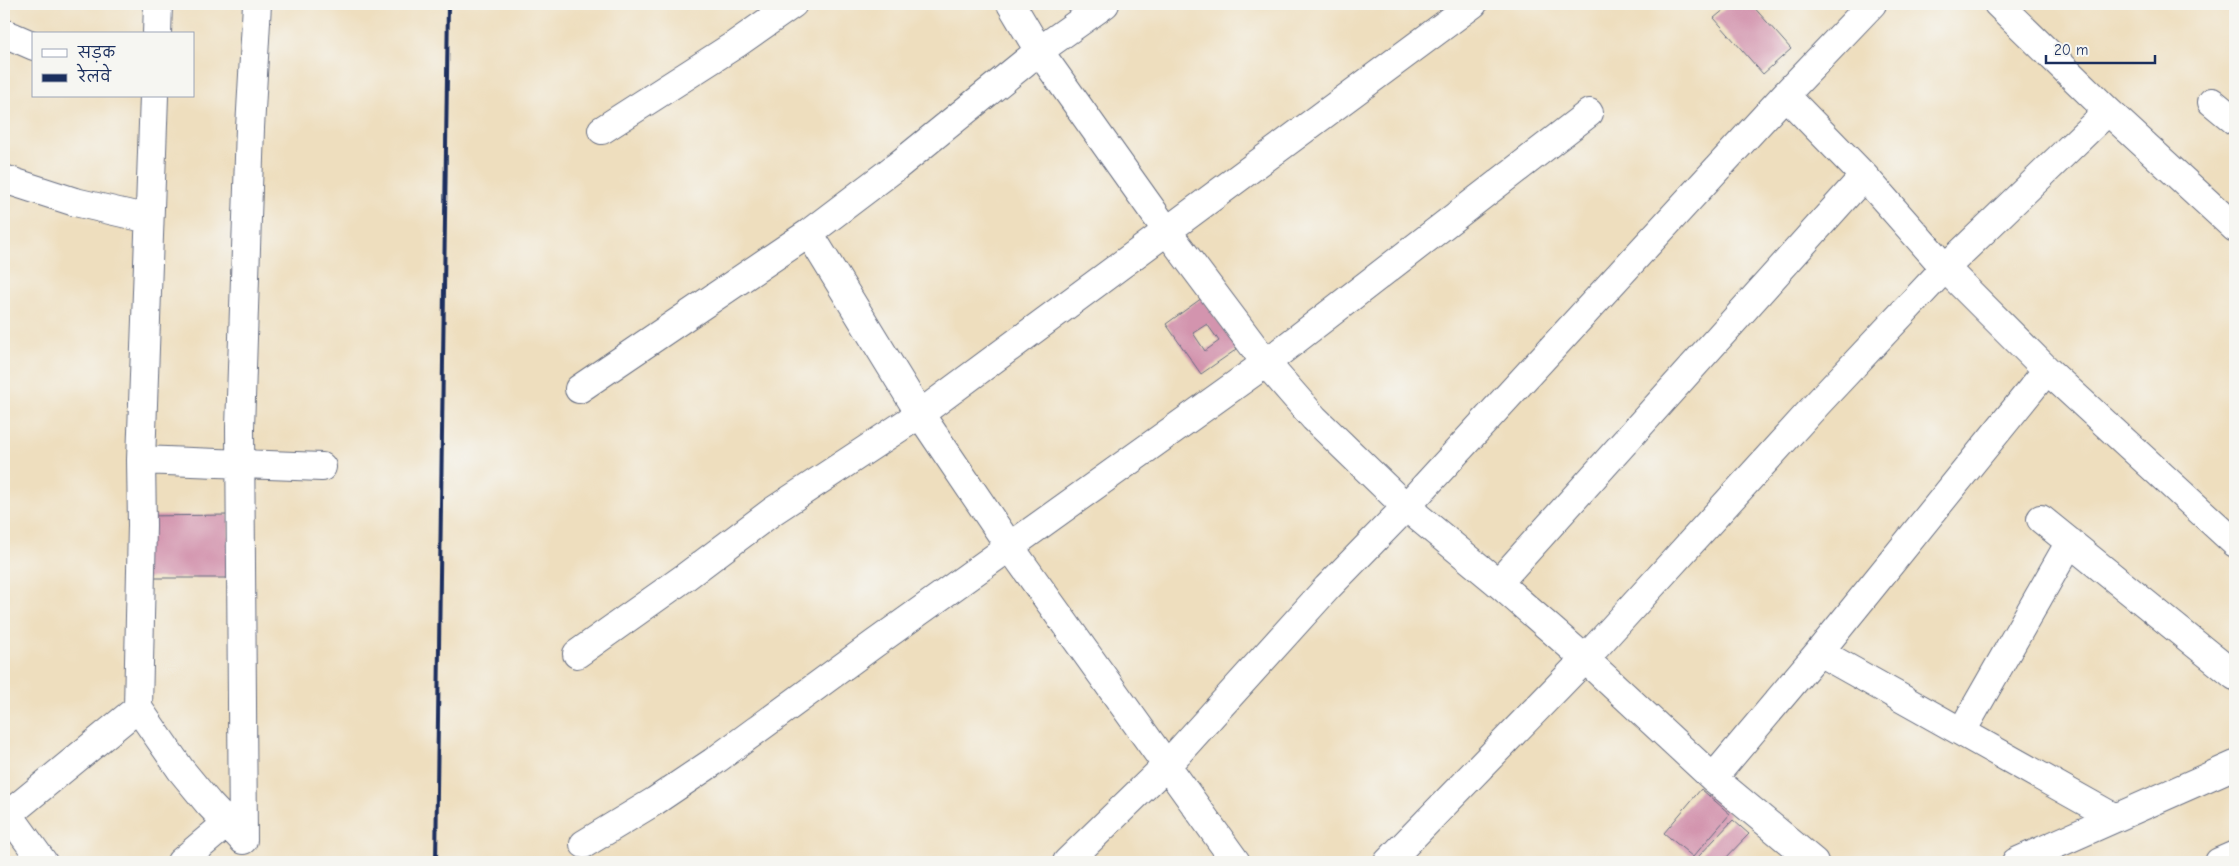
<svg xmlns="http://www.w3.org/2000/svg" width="2239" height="866" viewBox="0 0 2239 866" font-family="'Comic Neue','Playpen Sans Deva',sans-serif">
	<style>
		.building { fill: #d394ae; fill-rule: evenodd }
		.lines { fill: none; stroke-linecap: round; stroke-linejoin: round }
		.minor-casing { stroke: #656c80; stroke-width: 30 }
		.minor { stroke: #fff; stroke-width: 28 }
		.rail { stroke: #1b2f5e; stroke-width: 4 }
	</style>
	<rect width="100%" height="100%" fill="#f6f6f2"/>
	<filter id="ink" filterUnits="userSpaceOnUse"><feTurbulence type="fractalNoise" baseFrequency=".02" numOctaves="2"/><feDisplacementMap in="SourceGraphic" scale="10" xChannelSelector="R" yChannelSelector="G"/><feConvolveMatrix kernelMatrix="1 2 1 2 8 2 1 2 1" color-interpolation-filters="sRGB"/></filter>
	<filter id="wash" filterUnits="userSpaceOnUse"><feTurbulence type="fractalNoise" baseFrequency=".0096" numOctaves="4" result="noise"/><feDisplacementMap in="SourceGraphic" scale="20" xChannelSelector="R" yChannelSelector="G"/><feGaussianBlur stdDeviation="1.12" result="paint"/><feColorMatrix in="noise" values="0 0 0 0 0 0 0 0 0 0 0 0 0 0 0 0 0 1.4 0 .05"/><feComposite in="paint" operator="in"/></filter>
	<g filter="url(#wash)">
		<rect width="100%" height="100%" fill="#eedebe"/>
		<g id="blocks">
			<path class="building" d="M1731 4H1751L1791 49 1763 74 1714 18Z
				M1202 298 1237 349 1201 374 1166 324ZM1207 324 1219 341 1205 351 1193 333Z
				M229 515V578H144L143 516Z
				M1701 789 1730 814 1693 857 1664 833Z
				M1733 820 1749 834 1722 862H1704L1698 857Z"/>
		</g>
	</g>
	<g filter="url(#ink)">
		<use href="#blocks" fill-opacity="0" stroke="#656c80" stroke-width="1"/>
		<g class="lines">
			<g class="minor-casing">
				<path id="minor" d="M1011 4 1039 51 1167 231 1266 363 1314 418 1406 507 1498 583 1585 659 1713 778 1814 862
					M1998 4 2108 111 2235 228
					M4 33 34 46
					M157 34 158 4
					M1785 95 1864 176 1945 268 2047 370 2235 543
					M154 96 141 460 142 525 138 708 181 770 209 804 243 840
					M2212 102 2235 121
					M602 130 736 44 793 4
					M4 179 75 202 149 219
					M809 233 920 414 1010 547 1236 862
					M579 389 809 233 896 167 1039 51 1105 4
					M141 460 322 467
					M2041 519 2235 676
					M1498 583 1864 176
					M1819 652 2115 818
					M577 654 684 578 773 511 920 414 1473 4
					M1962 731 2070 542
					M1713 778 1819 652 2047 370
					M4 808 43 862
					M4 818 138 708
					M243 840 240 428 250 128 257 4
					M584 844 655 801 713 762 874 644 1266 363 1589 113
					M181 862 227 823
					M1067 862 1167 765 1327 588 1406 507 1785 95 1872 4
					M1388 862 1585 659 1818 403 1945 268 2108 111
					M2016 862 2235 765
					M2219 862 2235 855"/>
			</g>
			<use href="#minor" class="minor"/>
			<path class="rail" d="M436 862 448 4"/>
		</g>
	</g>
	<rect width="2239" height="866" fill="none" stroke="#f6f6f2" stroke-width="20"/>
	<rect x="32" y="32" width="162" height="65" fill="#f6f6f2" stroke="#9ea6b7"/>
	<rect x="42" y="49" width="25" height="8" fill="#ffffff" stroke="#9ea6b7"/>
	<text x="78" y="58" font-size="15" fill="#1b2f5e">सड़क</text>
	<rect x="42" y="74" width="25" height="8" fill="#1b2f5e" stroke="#9ea6b7"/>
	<text x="78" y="82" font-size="15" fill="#1b2f5e">रेलवे</text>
	<path d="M2046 55v8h109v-8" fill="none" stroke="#1b2f5e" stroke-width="2.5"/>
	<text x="2054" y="55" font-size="15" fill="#1b2f5e" stroke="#f6f6f2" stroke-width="4" paint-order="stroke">20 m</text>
</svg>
